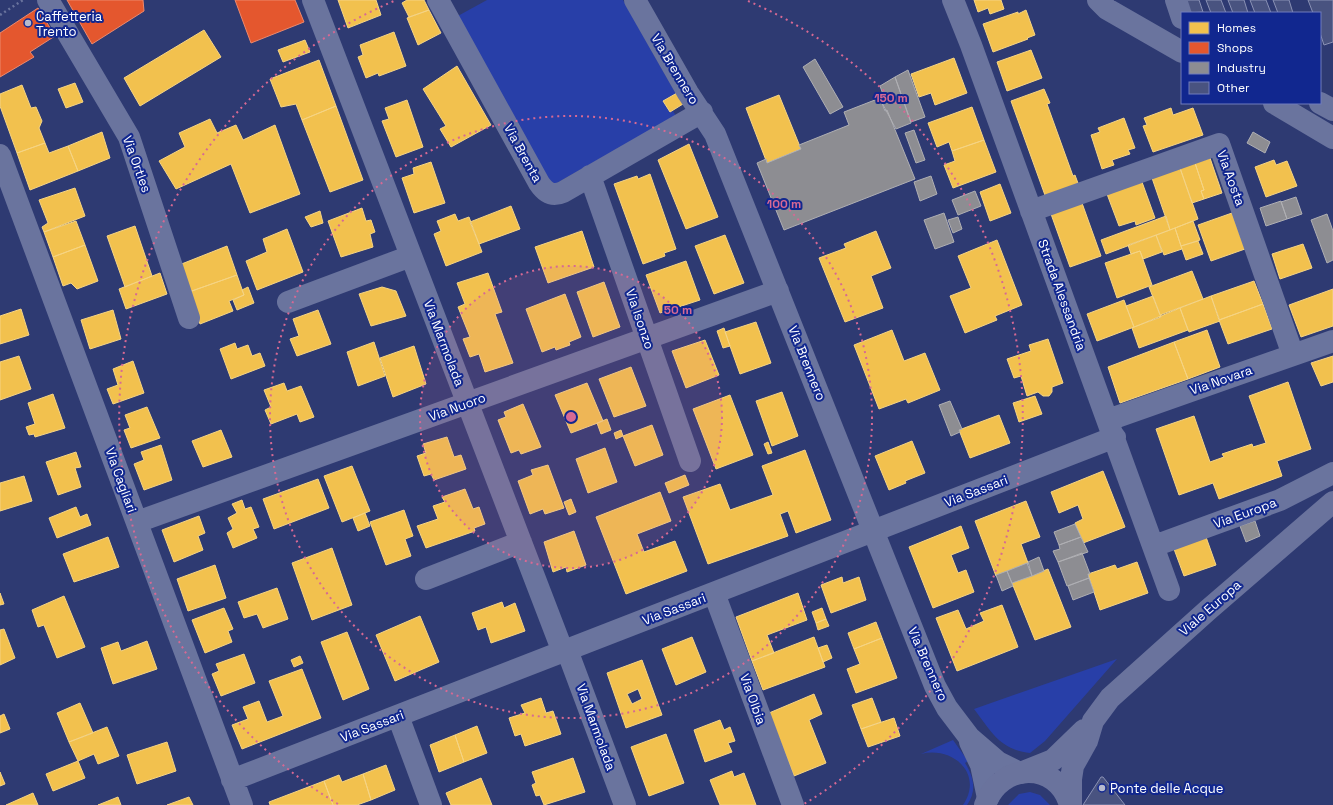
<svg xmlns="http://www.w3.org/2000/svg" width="1333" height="805" viewBox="0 0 1333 805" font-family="'Space Grotesk',sans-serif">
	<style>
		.green { fill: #283fa8 }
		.homes { fill: #f2c14e; stroke: #f6d483; fill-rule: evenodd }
		.shops { fill: #e4572e; stroke: #ec896d }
		.industry { fill: #8d8d92; stroke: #afafb3 }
		.building { fill: #495380; stroke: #8a91b4 }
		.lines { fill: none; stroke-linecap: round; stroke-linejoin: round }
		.path { stroke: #6a749e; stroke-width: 2.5; stroke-dasharray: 2 3; stroke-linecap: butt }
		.minor { stroke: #6a749e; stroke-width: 22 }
		.major { stroke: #6a739d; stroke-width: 22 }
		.ring { fill: none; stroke: #d76994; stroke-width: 2; stroke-dasharray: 2 4 }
		.poi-dot { fill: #b6bace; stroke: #11278f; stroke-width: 1.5 }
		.labels { text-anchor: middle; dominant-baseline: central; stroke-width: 4; stroke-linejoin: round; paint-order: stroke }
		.poi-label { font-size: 13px; fill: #fff; stroke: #11278f; text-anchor: start }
		.street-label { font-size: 13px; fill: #fff; stroke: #11278f }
		.centre { fill: #d76994; stroke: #11278f; stroke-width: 2 }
		.ring-label { font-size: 12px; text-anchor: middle; font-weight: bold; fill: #d76994; stroke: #11278f; stroke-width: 4; stroke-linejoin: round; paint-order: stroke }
	</style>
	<rect width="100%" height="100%" fill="#2e3a72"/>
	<path class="green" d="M487 0H623L676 94 664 101 670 112 673 111 676 116 555 184 546 178 456 17Z
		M1117 659 1045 741 1030 753C1000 750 991 731 974 709Z
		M953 740 968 761 965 763C974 777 977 791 967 805H963C984 774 953 746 921 754Z
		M1030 792 1040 795 1050 805H1008L1019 794Z"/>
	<path class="homes" d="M338 0H376L381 15 348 28Z
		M407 0H424L429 10 409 17 402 3Z
		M974 0H1001L1004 9 990 14 988 8 978 12Z
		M429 10 441 33 418 45 407 18Z
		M1026 10 1035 35 1027 38 1028 39 993 52 983 24 1018 12V14Z
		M204 30 221 57 140 106 124 78Z
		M394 32 406 66 379 76 378 73 366 78 358 57 363 55 360 45Z
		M305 40 310 52 283 62 278 50Z
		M1031 50 1042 78 1007 91 997 62Z
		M954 58 967 93 935 105 931 93 919 97 911 74Z
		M319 60 336 106 302 120 296 104 281 107 270 79Z
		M457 66 491 125 451 147 440 129 446 126 423 89Z
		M75 83 83 102 66 108 58 89Z
		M22 85 31 108 36 107 42 121 39 128 45 143 17 153 0 106V94Z
		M1044 89 1050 103 1047 104 1073 176 1075 175 1079 186 1046 198 1011 101Z
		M677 93 683 104 670 112 663 101Z
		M779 95 801 149 767 163 746 108Z
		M407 100 423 147 396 157 382 121 389 119 385 108Z
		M336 106 363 180 330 192 302 120Z
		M972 107 984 140 952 151 949 142 937 147 928 123Z
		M1171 108 1173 115 1193 108 1203 135 1153 152 1143 126 1147 125 1144 118Z
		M1124 118 1135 148 1128 150 1130 154 1112 160 1114 165 1102 169 1091 135 1100 132 1098 128Z
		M210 119 217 133 236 125 243 140 275 125 300 194 250 213 231 164 176 189 159 161 185 147 179 133Z
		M102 132 110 158 78 171 68 146Z
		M984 140 996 172 953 188 944 165 955 161 952 151Z
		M45 143 49 153 68 146 78 171 30 190 17 153Z
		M689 144 718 217 686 229 658 160Z
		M1210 158 1222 193 1204 199 1201 191 1204 190 1195 163Z
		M1274 160 1276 165 1287 161 1297 186 1266 197 1255 167Z
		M431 162 445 203 414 213 402 178 414 174 413 168Z
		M1195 163 1204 190 1201 191 1204 199 1192 203 1180 168Z
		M1180 168 1198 219 1170 230 1152 178Z
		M650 174 676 249 664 253 665 256 643 264 614 184 637 176 638 179Z
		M1142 182 1155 218 1136 225 1135 221 1119 226 1107 194Z
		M1000 184 1011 213 990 221 980 192Z
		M75 188 85 216 44 232 42 227 48 223 39 200Z
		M1082 203 1101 256 1070 267 1051 214Z
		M511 206 520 229 479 244 470 222Z
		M362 208 366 221 371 220 375 232 370 234 373 247 341 257 328 221Z
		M320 211 323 223 311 227 305 217Z
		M1232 213 1245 249 1211 261 1198 225Z
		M455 214 458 221 469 217 482 252 446 266 434 234 441 231 437 221Z
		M1166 216 1170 230 1106 254 1101 240Z
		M76 221 85 245 53 257 44 232Z
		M1193 221 1200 240 1181 246 1175 228Z
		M135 226 152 276 125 287 107 236Z
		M1175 228 1182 249 1164 255 1156 235Z
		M287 229 303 272 257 290 246 261 267 252 263 239Z
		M582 231 594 267 548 283 535 247Z
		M876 231 891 268 871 276 883 308 845 322 819 258 846 248 844 244Z
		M725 235 744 283 714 294 695 246Z
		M1156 235 1162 252 1143 259 1140 251 1131 254 1128 245Z
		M997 240 1022 305 995 316 997 320 965 333 950 296 971 288 958 256Z
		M1198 241 1203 254 1186 260 1181 246Z
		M1303 244 1312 268 1280 279 1272 254Z
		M85 245 98 281 77 289 71 283 63 286 53 257Z
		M227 246 237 275 189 292 179 265Z
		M1140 251 1152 285 1117 298 1105 263Z
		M686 261 700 300 660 313 646 275Z
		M1192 271 1203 299 1160 315 1149 287Z
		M160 273 167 294 126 309 119 289Z
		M488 273 502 312 495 314 513 363 485 372 479 354 470 357 463 339 470 337 458 307 465 304 457 283Z
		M237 275 244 295 229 301 233 311 200 324 189 292Z
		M1254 281 1263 304 1219 320 1211 296Z
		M604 282 620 327 593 337 577 292Z
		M248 287 254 303 237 310 233 300 244 295 242 290Z
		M382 287 396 291 406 316 371 326 359 294Z
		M1333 289V326L1301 337 1289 305Z
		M565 294 581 337 569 342 570 345 556 350 555 347 542 352 526 309Z
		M1153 296 1161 317 1134 327 1126 306Z
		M1211 296 1220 321 1189 332 1180 308Z
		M1124 300 1134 327 1097 341 1087 314Z
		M1263 304 1272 329 1228 344 1219 320Z
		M1180 308 1188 330 1139 348 1132 328Z
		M21 309 29 335 0 344V316Z
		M113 310 121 339 90 349 81 320Z
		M318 310 331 344 297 356 290 339 299 336 293 319Z
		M756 322 771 363 740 374 725 332Z
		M724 328 730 346 723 348 717 331Z
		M892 330 904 361 925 353 940 390 908 403 906 399 879 409 854 345Z
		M1207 330 1220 367 1188 379 1174 342Z
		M1048 339 1063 383 1052 387V392L1049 396H1043L1038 392 1027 396 1021 376 1014 378 1007 359 1031 351 1029 345Z
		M705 340 719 375 686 388 672 351Z
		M374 342 385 376 358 386 347 352Z
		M1174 342 1188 379 1120 403 1108 367Z
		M235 343 237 349 248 345 252 356 260 353 265 366 231 379 220 349Z
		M414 346 426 384 393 397 380 358Z
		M19 356 31 389 0 400V362Z
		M1333 356V382L1321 386 1311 363Z
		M133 361 144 393 113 404 107 389 118 385 113 369Z
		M631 367 646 406 614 417 599 379Z
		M1288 382 1311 449 1277 461 1282 476 1219 499 1213 483 1179 495 1156 429 1194 416 1210 462 1224 457 1222 454 1252 444 1253 447 1266 443 1249 396Z
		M284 383 287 391 301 386 314 417 300 422 297 414 271 424 265 410 271 407 264 390Z
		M587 383 603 421 571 433 555 395Z
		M782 392 798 436 772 446 756 401Z
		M53 394 65 428 35 437 34 434 29 435 26 427 35 424 28 403Z
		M730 395 753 455 716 469 693 409Z
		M1035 396 1042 414 1019 422 1013 403Z
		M523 404 541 447 521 454 519 450 511 453 498 420 506 417 504 412Z
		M147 407 160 438 131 448 124 430 130 428 125 415Z
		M999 415 1010 443 970 458 959 430Z
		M607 419 611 430 601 434 597 423Z
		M652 425 663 455 635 466 623 436Z
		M221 430 232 457 203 467 192 441Z
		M621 430 623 436 616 439 614 433Z
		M447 437 454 457 461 455 466 469 434 480 431 474 424 476 417 456 426 453 423 444Z
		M912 441 925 473 905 481 906 483 889 490 875 456Z
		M768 442 772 453 768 454 764 444Z
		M161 445 172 480 144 490 134 464 144 460 141 452Z
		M605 448 617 482 588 493 576 459Z
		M805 450 831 520 796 533 788 511 780 514 788 536 708 564 683 497 720 484 730 510 773 495 762 466Z
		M76 452 81 467 75 468 81 487 58 495 46 462Z
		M548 465 564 508 545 514 543 509 530 514 518 481 533 475 531 470Z
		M352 466 370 511 342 522 324 476Z
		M1103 471 1125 527 1083 543 1075 523 1083 519 1078 505 1059 513 1051 492Z
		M685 475 689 485 669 493 665 483Z
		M24 476 32 501 0 511V483Z
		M318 479 329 508 274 529 263 499Z
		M465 489 473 509 479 507 485 524 474 528 475 531 426 548 417 526 438 519 433 506 445 502 442 497Z
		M660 492 671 521 637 534 644 552 675 541 687 571 626 594 596 517Z
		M571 499 576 512 569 515 564 502Z
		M242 500 245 509 251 507 259 527 253 529 257 538 233 548 227 533 233 529 228 518 237 513 232 504Z
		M1026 501 1040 537 1021 544 1028 563 996 576 975 521Z
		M76 507 80 517 87 514 91 525 57 538 49 518Z
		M404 510 413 536 405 539 411 556 386 565 370 522Z
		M365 513 370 526 358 531 353 518Z
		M199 516 205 533 198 536 203 550 174 562 162 530Z
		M961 526 969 548 951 555 958 573 966 570 974 592 933 608 909 547Z
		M574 531 586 565 567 572 566 567 553 572 544 542Z
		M108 537 119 567 74 582 63 554Z
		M1206 537 1216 565 1184 576 1174 549Z
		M332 548 352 605 312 620 292 563Z
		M1137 562 1148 593 1100 610 1088 574 1115 565 1117 569Z
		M215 565 226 598 188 611 177 579Z
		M1048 569 1071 627 1035 640 1012 583Z
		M842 577 843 583 859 577 866 600 831 613 821 585Z
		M277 588 288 619 263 628 257 614 244 618 238 602Z
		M0 593 4 604 0 605Z
		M798 593 807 620 767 635 774 653 752 661 736 617Z
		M64 596 85 647 57 658 44 625 38 627 32 610Z
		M502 602 504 608 515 603 525 631 491 643 486 627 478 630 472 613Z
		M1002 605 1018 647 957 671 936 618 958 610 966 629 984 621 980 613Z
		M224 608 233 629 228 631 232 642 205 653 192 620Z
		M822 608 826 619 816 623 812 612Z
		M420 616 439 662 395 681 376 635Z
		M826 619 829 626 818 630 816 623Z
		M876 622 882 638 854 649 848 633Z
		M4 629 15 658 0 665V630Z
		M347 632 369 689 343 700 321 642Z
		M692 637 706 672 676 685 662 649Z
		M814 637 825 667 763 690 752 661Z
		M882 638 897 678 856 693 847 669 860 664 854 649Z
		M147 641 157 669 113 684 101 648 118 642 121 651Z
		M827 645 832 658 823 662 818 648Z
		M244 654 255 683 221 696 212 674 219 671 216 664Z
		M300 656 303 663 294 667 291 660Z
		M642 660 662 715 626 728 607 673ZM638 689 642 699 632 704 627 694Z
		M302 669 321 718 242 749 232 725 248 719 243 707 259 701 267 722 283 716 269 681Z
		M814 694 822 714 809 720 826 763 794 776 769 713Z
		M541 698 546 713 553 711 561 734 525 746 521 734 515 736 509 718 525 713 521 705Z
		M872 698 881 722 861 729 852 705Z
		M80 703 93 733 69 742 57 713Z
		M4 714 10 729 0 733V716Z
		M894 718 900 736 868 747 861 729Z
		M720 720 724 730 730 727 735 741 728 743 732 752 705 762 694 730Z
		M477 726 487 753 464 762 455 735Z
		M107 727 119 756 98 764 94 754 78 761 69 742Z
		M666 734 684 783 649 796 631 747Z
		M455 735 464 762 439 772 430 745Z
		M167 742 176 771 137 784 127 755Z
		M573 758 585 792 544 805 540 795 536 796 532 785 536 783 532 772Z
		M78 761 85 778 53 791 46 774Z
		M386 765 395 790 371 800 363 774Z
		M732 771 734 777 744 773 756 805H720L710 780Z
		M0 772 5 784 0 786Z
		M363 774 371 800 357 805H333L324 781 339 775 342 782Z
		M481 778 492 805H451L446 793Z
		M324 781 333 805H270L269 802Z
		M33 793 38 805H6Z
		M118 797 121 805H98Z
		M189 797 193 805H167Z"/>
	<path class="shops" d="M67 0H143L144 11 92 44Z
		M235 0H295L304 22 251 43Z
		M38 8 55 36 30 52 34 57 0 77V33Z"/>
	<path class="industry" d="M815 59 843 107 830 114 803 67Z
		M908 70 925 117 911 122 895 77Z
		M895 77 911 123 896 129 881 101 885 100 880 86Z
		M880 98 885 111 887 110 915 179 784 230 757 163 766 159 767 163 801 149 799 145 849 125 844 112Z
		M914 130 925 160 916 163 905 133Z
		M1253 132 1270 142 1265 153 1247 143Z
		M931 176 937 194 920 201 914 182Z
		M975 191 981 206 958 215 952 200Z
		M1296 197 1302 214 1287 219 1281 202Z
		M1281 201 1287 219 1266 226 1260 208Z
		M944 213 954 242 935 249 924 220Z
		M1327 214 1333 231V260L1327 263 1311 220Z
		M958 217 962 229 953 233 948 220Z
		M950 401 962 429 959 430 960 432 951 436 939 405Z
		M1255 521 1260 536 1246 542 1240 526Z
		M1075 524 1081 537 1059 545 1054 532Z
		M1081 537 1088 552 1058 562 1053 551 1060 549 1059 545Z
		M1082 553 1090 574H1088L1089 578 1067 586 1058 562Z
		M1039 557 1044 571 1032 576 1028 562Z
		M1027 563 1032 576 1012 583 1007 571Z
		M1007 571 1013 586 1002 591 996 575Z
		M1089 578 1094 592 1073 600 1068 586Z"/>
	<path class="building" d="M1184 0H1199L1203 12 1188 13Z
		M1206 0H1221L1226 13H1211Z
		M1228 0H1244L1248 13H1233Z
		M1250 0H1266L1271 13H1255Z
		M1273 0H1289L1293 13H1278Z
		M1308 0H1333V42L1324 45 1320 33V13H1313Z
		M1101 777H1103L1125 805H1083Z"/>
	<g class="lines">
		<path class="path" d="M0 15 23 0"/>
		<path class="minor" d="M48 0 129 137 189 318
			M313 0 563 652
			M438 0 539 183C545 192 552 197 563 192L702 112
			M635 0 688 93 715 134 935 686 947 708 969 737 998 762 1020 773
			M953 0 971 45 1169 590
			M1098 0 1107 9 1182 52
			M1176 0 1182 18
			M1274 103 1333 138
			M1320 103 1333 110
			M0 155 242 805
			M590 176 690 461
			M1031 211 1219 144 1293 355
			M288 302 411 256
			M1108 420 1333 341
			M137 522 778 291
			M1154 546 1280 500 1333 473
			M426 579 521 542
			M714 593 793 805
			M567 650 625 805
			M398 716 431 805
			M970 742 981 765 988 798
			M232 780 1115 437"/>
		<path class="major" d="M1023 772 1053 760 1084 730
			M985 805C1000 762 1057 760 1070 805
			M1071 805V779L1073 766 1087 741 1093 721 1110 698 1208 610 1333 502"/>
	</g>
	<circle cx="571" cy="417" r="151" fill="#d76994" fill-opacity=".12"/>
	<g class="ring">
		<circle cx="571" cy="417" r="151"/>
		<circle cx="571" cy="417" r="301"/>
		<path d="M338 804A452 452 0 0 1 394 1M748 1A452 452 0 0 1 804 804"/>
	</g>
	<g class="poi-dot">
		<circle cx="28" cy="23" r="4"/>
		<circle cx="1102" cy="788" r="4"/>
	</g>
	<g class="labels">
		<g class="poi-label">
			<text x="36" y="16">Caffetteria<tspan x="36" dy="15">Trento</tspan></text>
			<text x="1110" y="788">Ponte delle Acque</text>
		</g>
		<g class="street-label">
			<text transform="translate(675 69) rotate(59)">Via Brennero</text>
			<text transform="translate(523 153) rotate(61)">Via Brenta</text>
			<text transform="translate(137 164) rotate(70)">Via Ortles</text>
			<text transform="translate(1231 178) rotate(70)">Via Aosta</text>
			<text transform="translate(1062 295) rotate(70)">Strada Alessandria</text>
			<text transform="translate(640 319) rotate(71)">Via Isonzo</text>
			<text transform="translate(444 343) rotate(69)">Via Marmolada</text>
			<text transform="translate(807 363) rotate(68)">Via Brennero</text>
			<text transform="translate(1221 380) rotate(-19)">Via Novara</text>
			<text transform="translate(457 407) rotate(-20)">Via Nuoro</text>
			<text transform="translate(121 480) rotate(70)">Via Cagliari</text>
			<text transform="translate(976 491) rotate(-21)">Via Sassari</text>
			<text transform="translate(1245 513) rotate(-20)">Via Europa</text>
			<text transform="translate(1210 608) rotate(-41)">Viale Europa</text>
			<text transform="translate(674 609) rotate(-21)">Via Sassari</text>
			<text transform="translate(928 664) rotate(66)">Via Brennero</text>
			<text transform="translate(753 699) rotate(70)">Via Olbia</text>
			<text transform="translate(372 726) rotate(-21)">Via Sassari</text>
			<text transform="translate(596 727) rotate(70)">Via Marmolada</text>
		</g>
	</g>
	<circle cx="571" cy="417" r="6" class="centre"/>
	<g class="ring-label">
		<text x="891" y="102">150 m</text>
		<text x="784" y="208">100 m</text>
		<text x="678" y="314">50 m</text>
	</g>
	<rect x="1181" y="12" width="140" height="92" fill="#11278f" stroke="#707dbc"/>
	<rect x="1189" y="22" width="20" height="12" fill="#f2c14e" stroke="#707dbc"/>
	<text x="1217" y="32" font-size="12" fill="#ffffff">Homes</text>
	<rect x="1189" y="42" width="20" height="12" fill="#e4572e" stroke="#707dbc"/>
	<text x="1217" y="52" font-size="12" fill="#ffffff">Shops</text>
	<rect x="1189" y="62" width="20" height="12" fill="#8d8d92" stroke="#707dbc"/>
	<text x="1217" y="72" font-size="12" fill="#ffffff">Industry</text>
	<rect x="1189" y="82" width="20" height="12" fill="#495380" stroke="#707dbc"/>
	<text x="1217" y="92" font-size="12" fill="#ffffff">Other</text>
</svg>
